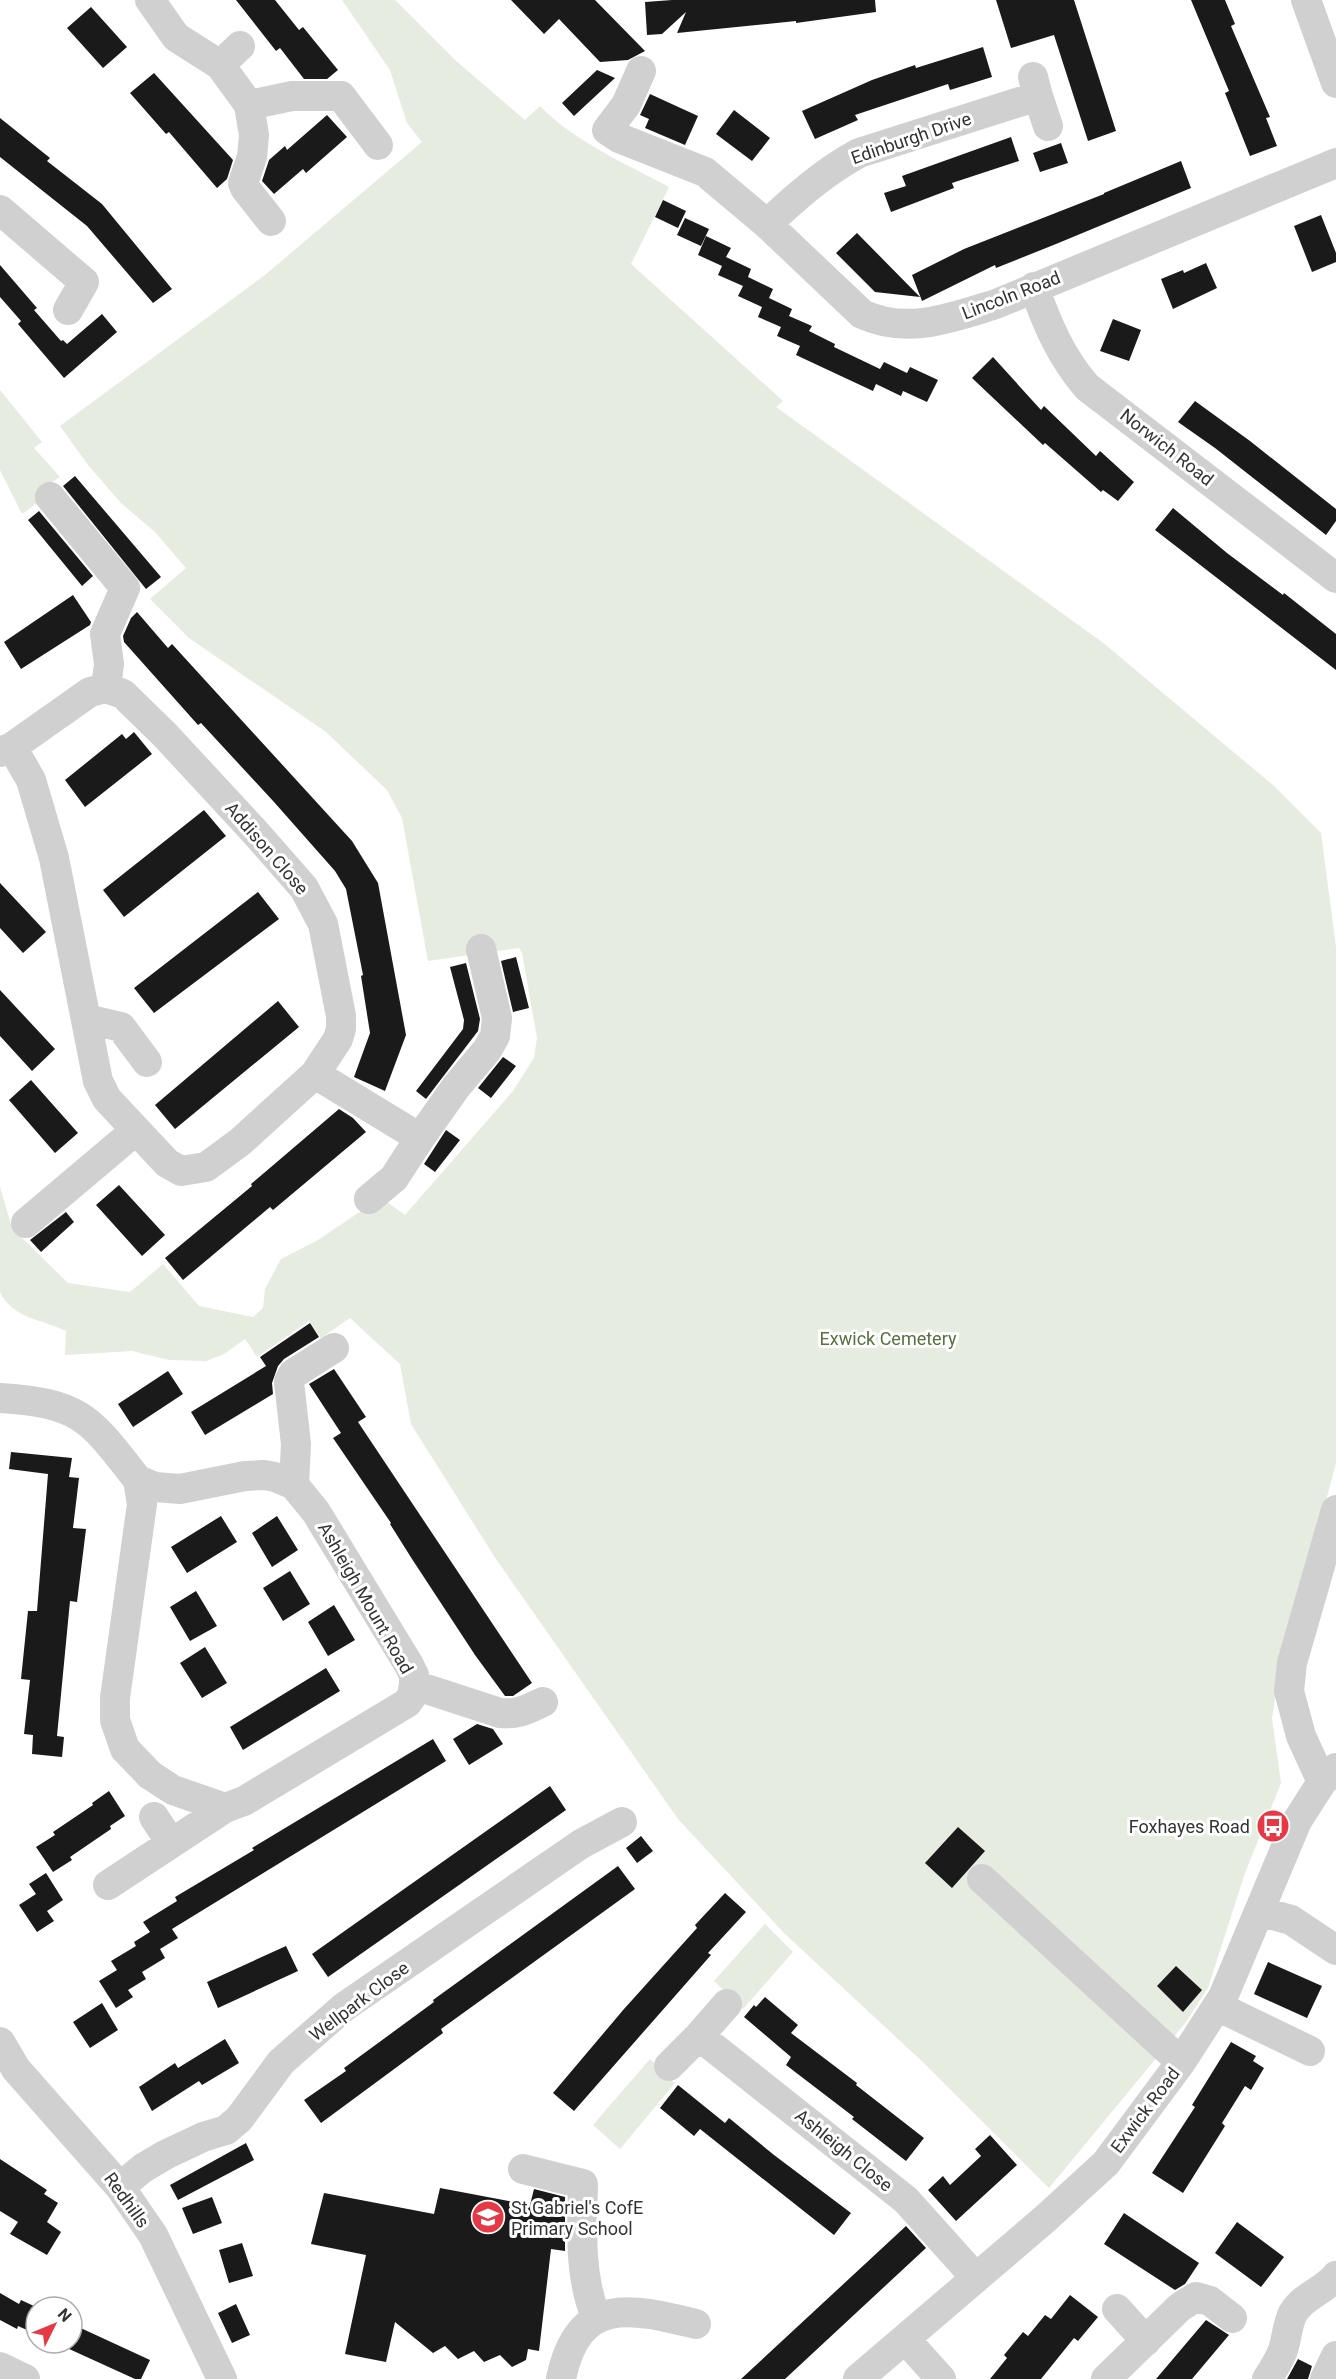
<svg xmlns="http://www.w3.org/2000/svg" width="1336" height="2379" viewBox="0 0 1336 2379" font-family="Roboto,sans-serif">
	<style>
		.green { fill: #e6ecdf }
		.building { fill: #1a1a1a }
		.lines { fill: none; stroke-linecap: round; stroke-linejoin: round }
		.minor { stroke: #d0d0d0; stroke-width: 30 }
		.labels { text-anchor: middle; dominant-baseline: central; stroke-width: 6; stroke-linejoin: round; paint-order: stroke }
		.street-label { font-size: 18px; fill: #333; stroke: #fff }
		.park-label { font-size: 18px; fill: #56703f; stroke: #fff }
		.poi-label { font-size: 18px; fill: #333; stroke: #fff; text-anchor: end }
	</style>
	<rect width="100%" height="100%" fill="#fff"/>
	<path class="green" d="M342 0H395L455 60 525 120 540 106C572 140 628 165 669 187L631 264 783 401 776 407 1102 642 1274 786 1321 833 1336 947V1463L1306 1576 1282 1654 1272 1718 1281 1783 1245 1873 1208 1988 1186 2022 1049 2188 926 2065 784 1933 678 1819 496 1559 411 1424 400 1364 350 1318 321 1338 309 1321 257 1357 245 1339 224 1354 206 1361 169 1360 132 1351 65 1355 66 1331C42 1319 13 1319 0 1292V1187L12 1228 68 1283 130 1292 163 1264 199 1306 253 1317 263 1308 265 1289 281 1259 318 1240 361 1211 387 1202 405 1215 513 1091 534 1058 537 1038 522 953 519 948 428 961 402 818 387 790 326 732 189 638 150 599 186 568 155 532 121 503 88 465 60 426 265 275 422 142 407 123 390 70Z
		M0 390 42 442 34 448 60 477 49 484 44 498 22 514 0 470Z
		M765 1924 793 1952 743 2009 714 1981Z
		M650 2059 675 2083 620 2149 593 2125Z"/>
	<path class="building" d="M236 0H275L299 30 303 27 338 70 327 79H304L280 48 276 51Z
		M511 0H595L645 51 628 60 600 62 559 19 544 34Z
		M672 0H875L876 12 796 23V21L677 33 686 12 662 34 647 35 645 2Z
		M996 0H1074L1116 131 1088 141 1054 35 1011 48Z
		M1191 0H1225L1235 24 1231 26 1270 117 1266 118 1277 146 1250 156 1225 93 1229 91Z
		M91 7 127 47 103 68 67 28Z
		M983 47 992 77 950 90 948 84 855 115 858 120 815 139 802 111 872 80 915 65 916 68Z
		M597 70 615 78 574 116 562 103Z
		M154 73 233 160 227 179 217 188 169 132 166 134 130 93Z
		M650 94 698 116 685 145 645 128 649 119 640 115Z
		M734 110 770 138 752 161 716 134Z
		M327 115 347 137 306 173 303 169 274 194 262 181 269 160 285 146 287 150Z
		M0 118 50 158 47 161 102 204 172 289 153 303 87 226 0 157Z
		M1011 137 1019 161 952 183 954 188 891 212 884 193 906 186 902 176Z
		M1061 143 1068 163 1040 172 1033 153Z
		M1181 161 1191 188 1056 244 996 268 995 265 922 301 912 275 964 249 1104 194V193Z
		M663 200 686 211 678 228 655 217Z
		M1321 215 1336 253V262L1312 272 1294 226Z
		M685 218 709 229 701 246 677 235Z
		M857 233 920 297 875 292 836 253Z
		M706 236 731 248 726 257 751 269 748 277 773 289 769 298 792 309 789 316 812 326 809 331 835 344 834 347 880 369 884 362 907 373 910 367 938 380 927 402 903 391 901 396 876 384 873 391 796 355 800 346 777 336 781 327 758 317 762 307 738 296 743 286 718 275 722 266 698 255Z
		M1206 263 1217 288 1173 309 1161 279 1183 270 1184 273Z
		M0 265 37 308 34 310 61 341 63 340 67 344 102 314 117 332 64 378 18 324 23 319 21 321 0 297Z
		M1113 319 1141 330 1129 361 1100 351Z
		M993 357 1041 410 1044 406 1096 456 1100 451 1134 482 1118 501 1103 490 1101 492 1045 443 1043 445 972 378Z
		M1195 401 1250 441 1336 509V521L1326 535 1215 448 1178 422Z
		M75 476 161 577 146 589 63 486Z
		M1173 508 1227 553 1283 595 1284 593 1336 634V670L1155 530Z
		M39 511 93 576 82 586 28 520Z
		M73 595 91 622 90 625 21 669 4 642Z
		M137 612 168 648 172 644 352 841 378 883 406 1035 385 1091 354 1077 370 1033 361 976 363 975 346 889 335 871 274 802 201 723 198 725 124 642 123 636 131 618Z
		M134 732 152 754 85 807 65 780 122 734 126 739Z
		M204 810 226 836 124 917 103 890Z
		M0 883 46 932 23 953 0 928Z
		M258 892 279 919 154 1013 134 988Z
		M516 957 529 1008 513 1012 501 961Z
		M466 963 480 1019 478 1031 426 1099 416 1091 463 1029 464 1020 450 967Z
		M0 990 55 1049 32 1071 0 1036Z
		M278 1001 299 1027 175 1129 155 1105Z
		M503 1057 516 1066 491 1098 478 1088Z
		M31 1080 78 1133 55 1153 9 1100Z
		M339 1109 353 1118 366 1132 273 1210 270 1207 183 1280 165 1258 252 1186 251 1184Z
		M446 1130 460 1140 435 1172 424 1164Z
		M119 1185 165 1235 142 1256 96 1205Z
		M66 1212 74 1222 41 1252 30 1240Z
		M310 1323 319 1337 284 1359 278 1366 272 1383 273 1394 205 1435 191 1412 266 1366 260 1357Z
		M334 1369 366 1417 358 1422 532 1683 513 1696H505L475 1655 412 1559 390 1524 391 1523 333 1438 341 1433 309 1384Z
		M168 1371 183 1394 133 1427 118 1404Z
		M11 1452 72 1458 69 1477 79 1478 73 1528 86 1529 77 1602 70 1601 57 1736 64 1737 62 1757 32 1754 33 1735 24 1734 30 1680 21 1679 28 1611H37L48 1474 9 1469Z
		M221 1516 237 1542 187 1573 171 1547Z
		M277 1516 298 1550 272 1567 252 1533Z
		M290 1571 310 1604 283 1621 263 1588Z
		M196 1591 217 1626 190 1641 170 1607Z
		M334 1605 355 1640 328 1656 308 1622Z
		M205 1647 227 1683 202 1698 180 1663Z
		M326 1668 340 1691 243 1750 230 1727Z
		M477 1724 493 1729 503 1744 469 1765 453 1739Z
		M433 1739 446 1761 172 1929 178 1938 160 1949 165 1958 142 1972 146 1979 128 1990 133 1997 116 2008 99 1981 117 1970 111 1961 136 1946 134 1942 150 1932 143 1922 177 1901 175 1897 254 1850 252 1848Z
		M550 1786 566 1810 328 1977 312 1954Z
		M109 1791 125 1816 110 1826 111 1829 70 1857 72 1860 53 1872 36 1847 55 1835 53 1832 93 1805 92 1803Z
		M958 1827 985 1851 952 1888 925 1863Z
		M641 1836 653 1851 637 1863 626 1848Z
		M618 1866 635 1889 441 2029 443 2033 321 2123 304 2100 346 2071 344 2068 434 2002 433 2000Z
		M46 1873 63 1900 47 1911 54 1921 37 1932 19 1905 36 1894 29 1884Z
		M725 1893 746 1912 708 1953 711 1955 574 2111 553 2093 624 2009 697 1928 695 1925Z
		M286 1946 298 1971 218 2008 207 1982Z
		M1268 1962 1322 1986 1307 2018 1254 1994Z
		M1176 1966 1202 1990 1183 2012 1157 1986Z
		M765 1997 798 2025 791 2033 857 2083 856 2085 924 2138 906 2161 852 2119 854 2117 786 2065 791 2057 744 2017 754 2005 756 2007Z
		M102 2003 118 2030 90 2048 73 2022Z
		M225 2039 239 2063 202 2085 199 2081 152 2111 139 2087 175 2063 178 2068Z
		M1231 2042 1256 2056 1253 2061 1264 2068 1251 2090 1245 2086 1222 2123 1225 2126 1183 2193 1152 2173 1195 2107 1192 2105Z
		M678 2085 725 2123 729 2118 774 2155 851 2213 834 2235 700 2129 694 2136 660 2108Z
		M990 2135 1017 2165 956 2221 928 2190 943 2176 950 2185 981 2156 975 2149Z
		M246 2143 254 2160 178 2200 170 2185Z
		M0 2159 47 2190 44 2194 58 2203 47 2222 61 2232 47 2255 10 2234 18 2222 0 2211Z
		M440 2188 530 2205 534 2189 565 2197V2251L551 2249 539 2351 528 2349 526 2360 512 2367 500 2355 484 2362 474 2351 458 2359 445 2346 433 2353 395 2322 386 2362 345 2354 366 2255 311 2244 324 2193 434 2214Z
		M212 2197 222 2223 193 2234 182 2208Z
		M1124 2213 1199 2263 1185 2284 1175 2290 1104 2244Z
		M1237 2222 1284 2257 1261 2287 1215 2253Z
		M906 2226 926 2248 898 2274 785 2379H741Z
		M242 2243 253 2276 229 2283 219 2250Z
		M0 2293 19 2304 21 2300 36 2307V2334L18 2326 17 2329 0 2320Z
		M1070 2295 1098 2317 1078 2341 1074 2338 1041 2379H990L1007 2358 1004 2355 1023 2332 1028 2336 1045 2315 1051 2319Z
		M236 2304 250 2335 232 2343 218 2313Z
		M1206 2320 1229 2335 1192 2379H1156Z
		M72 2324 150 2360 141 2379H135L56 2343H72Z
		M1298 2359 1312 2366 1308 2379H1287Z"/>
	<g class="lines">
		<path class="minor" d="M150 0 176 37 220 65 249 105 254 135 252 157 243 183 245 188 271 221
			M1306 0 1336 83
			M220 65 240 46
			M641 71 626 105 607 130 619 138 705 172 767 224 862 314C907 335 951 318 996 304L1336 163
			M1038 96 1048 126
			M249 105 292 96H341L378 145
			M0 210 84 282 68 310
			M767 224C796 197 824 172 859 153L1038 96 1033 77
			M1034 287C1047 324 1061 357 1087 387L1336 578
			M50 497 125 588 105 634 109 664 106 688
			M0 752 12 747 90 692 106 688 123 694 165 735 254 831 304 888 323 924 341 1016V1029L338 1039 315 1074 240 1142 206 1167 181 1171 167 1163 107 1099 98 1081 54 858 31 780 12 747
			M87 1019 121 1027 147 1062
			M315 1074 420 1138 456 1087 487 1050 495 1036 497 1018 481 949
			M369 1199 394 1178 420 1138
			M26 1223 135 1131
			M0 1398C82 1403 90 1419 138 1480L155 1487 180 1489 245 1476 264 1475 275 1477 294 1485 316 1512 409 1665 414 1675V1685L412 1696 407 1703 244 1801 225 1808 108 1885
			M138 1480 142 1504 115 1698V1720L125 1749 150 1775 173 1790 225 1808
			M294 1485 296 1444 289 1382 293 1374 334 1348
			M414 1685 500 1713C518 1715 528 1709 543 1702
			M1322 1782 1301 1736 1289 1691 1292 1663 1336 1510
			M154 1817 171 1843
			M982 1879 1181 2062
			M1259 1911 1291 1920 1336 1950
			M727 2004 699 2036 906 2200 976 2278
			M1217 2006 1310 2051
			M0 2042 16 2069 120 2187 153 2235 222 2379
			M669 2066 699 2036
			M523 2169 583 2184C582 2229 579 2276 596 2317
			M120 2187 143 2168 165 2155 203 2137 226 2130 239 2119 281 2062 344 2007 581 1844 622 1822
			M1117 2309 1146 2341
			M906 2340 941 2379
			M0 2367 25 2379
			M561 2379C578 2295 630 2308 696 2324
			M858 2379 1046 2218 1106 2163 1181 2062 1223 1997 1297 1821 1322 1782 1336 1768
			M1106 2379 1180 2307 1196 2297 1210 2301 1232 2318
			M1267 2379C1273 2370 1279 2360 1283 2350 1287 2338 1287 2325 1293 2313 1303 2296 1324 2291 1336 2276
			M1325 2379 1336 2356"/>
	</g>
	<defs>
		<g id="bus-disc" transform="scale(1.725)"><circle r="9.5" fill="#e63946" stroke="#fff"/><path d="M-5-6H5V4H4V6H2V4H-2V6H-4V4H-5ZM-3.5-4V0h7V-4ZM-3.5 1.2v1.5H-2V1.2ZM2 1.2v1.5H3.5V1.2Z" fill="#fff"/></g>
		<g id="school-disc" transform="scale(1.725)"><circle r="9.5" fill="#e63946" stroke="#fff"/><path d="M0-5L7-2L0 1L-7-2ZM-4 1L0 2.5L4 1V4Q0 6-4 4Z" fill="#fff"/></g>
	</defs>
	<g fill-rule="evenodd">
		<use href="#bus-disc" x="1273" y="1826"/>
		<use href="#school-disc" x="488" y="2217"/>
	</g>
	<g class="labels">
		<g class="street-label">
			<text transform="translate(911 138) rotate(-19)">Edinburgh Drive</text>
			<text transform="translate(1011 295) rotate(-21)">Lincoln Road</text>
			<text transform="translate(1167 447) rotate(38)">Norwich Road</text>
			<text transform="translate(267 848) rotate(49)">Addison Close</text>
			<text transform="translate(366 1598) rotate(60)">Ashleigh Mount Road</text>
			<text transform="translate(359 2001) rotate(-37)">Wellpark Close</text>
			<text transform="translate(1145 2110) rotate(-53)">Exwick Road</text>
			<text transform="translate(844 2150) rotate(39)">Ashleigh Close</text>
			<text transform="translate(127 2200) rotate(54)">Redhills</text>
		</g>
		<g class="park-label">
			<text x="888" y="1338">Exwick Cemetery</text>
		</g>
		<g class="poi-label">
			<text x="1250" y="1826">Foxhayes Road</text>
			<text x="511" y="2207" text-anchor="start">St Gabriel's CofE<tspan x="511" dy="21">Primary School</tspan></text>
		</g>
	</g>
	<g transform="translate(54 2325) rotate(47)"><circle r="28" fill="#ffffff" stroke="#adadad" stroke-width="1.5"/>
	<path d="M0-4.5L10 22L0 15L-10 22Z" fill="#e63946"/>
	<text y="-9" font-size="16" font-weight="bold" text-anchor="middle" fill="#333333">N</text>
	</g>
</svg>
